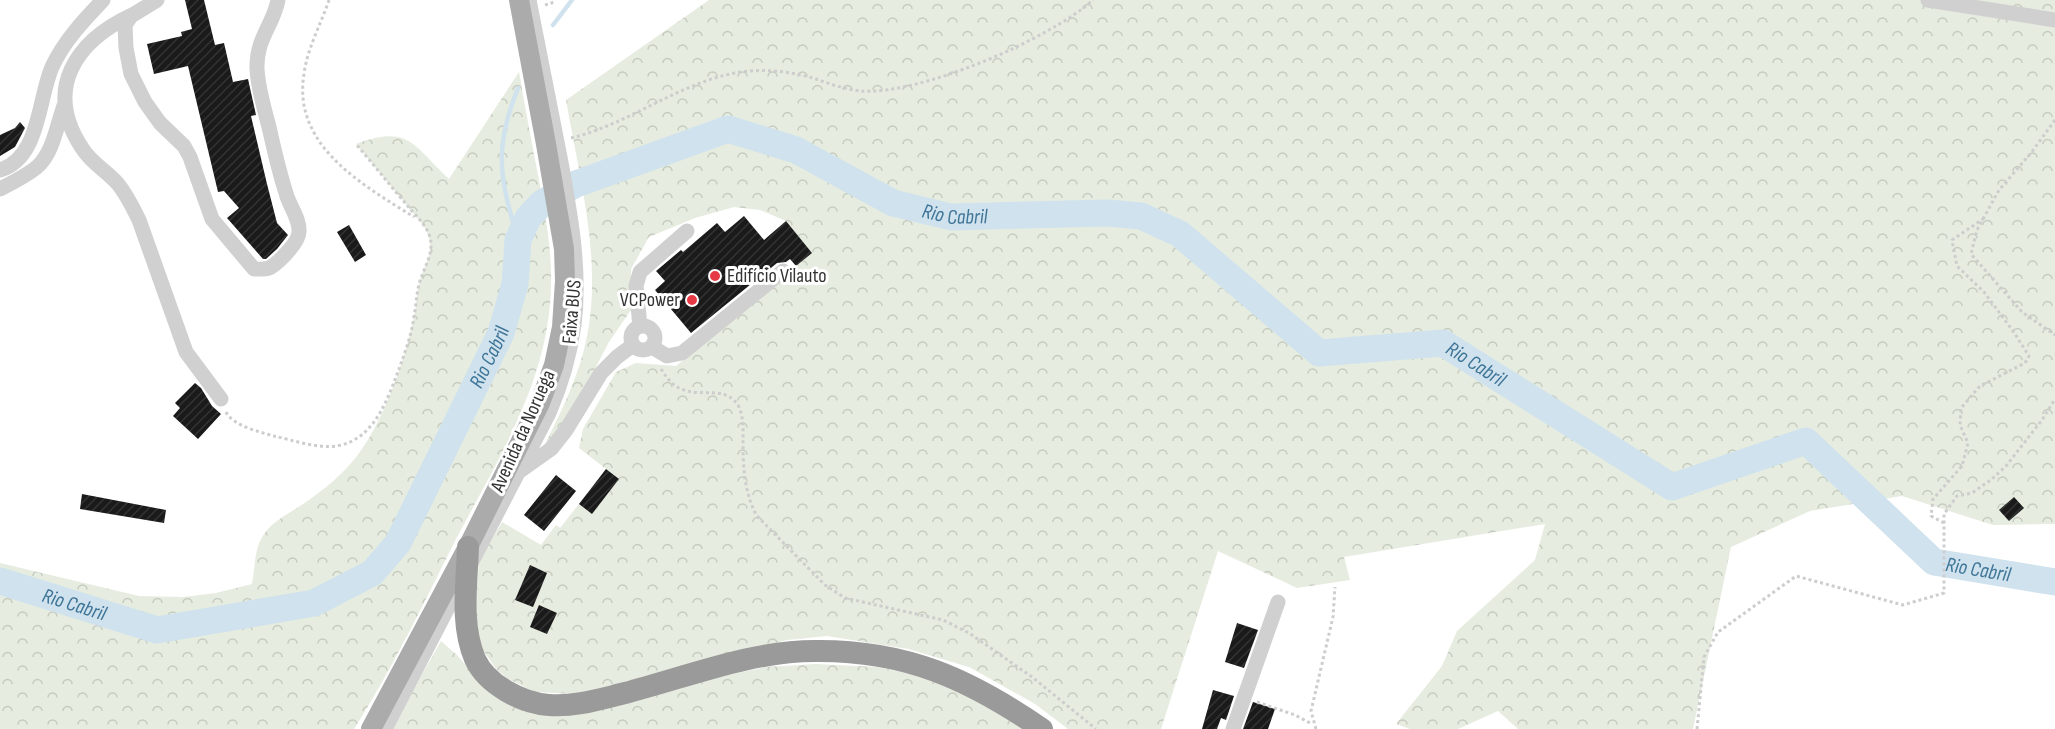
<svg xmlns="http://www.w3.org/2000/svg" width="2055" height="729" viewBox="0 0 2055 729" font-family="'Sofia Sans Condensed',sans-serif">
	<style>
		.forest { fill: url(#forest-crowns) }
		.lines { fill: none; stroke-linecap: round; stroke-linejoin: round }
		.stream { stroke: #cfe2ee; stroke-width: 4.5 }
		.river { stroke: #cfe2ee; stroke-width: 27 }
		.building { fill: url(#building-hatch) }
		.path { stroke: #cdcdcd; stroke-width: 3; stroke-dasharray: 3 3; stroke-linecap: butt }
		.minor { stroke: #d0d0d0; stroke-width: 15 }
		.major { stroke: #ababab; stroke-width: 20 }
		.highway { stroke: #9a9a9a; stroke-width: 22 }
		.poi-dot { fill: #e63946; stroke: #fff; stroke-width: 2 }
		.labels { text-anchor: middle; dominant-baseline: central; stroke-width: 6; stroke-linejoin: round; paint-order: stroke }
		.poi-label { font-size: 20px; fill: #333; stroke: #fff; text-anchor: start }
		.street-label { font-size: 20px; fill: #333; stroke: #fff }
		.water-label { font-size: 21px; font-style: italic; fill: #3f7597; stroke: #fff }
	</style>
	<defs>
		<pattern id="forest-crowns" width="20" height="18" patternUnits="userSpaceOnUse" patternTransform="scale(1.5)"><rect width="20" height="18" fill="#e6ecdf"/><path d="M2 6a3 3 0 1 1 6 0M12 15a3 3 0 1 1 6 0" fill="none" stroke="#c6cbc0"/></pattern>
		<pattern id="building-hatch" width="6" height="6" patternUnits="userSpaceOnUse" patternTransform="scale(1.5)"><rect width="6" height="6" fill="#1a1a1a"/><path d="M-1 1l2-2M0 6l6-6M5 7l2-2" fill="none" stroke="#333"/></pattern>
	</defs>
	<rect width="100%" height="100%" fill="#fff"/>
	<path class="forest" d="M709 0H2055V524L1993 525 1902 496 1810 511 1731 547 1693 729H1518L1498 711 1458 729H1410L1396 724 1442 666 1457 631 1535 560 1545 524 1344 557 1350 580 1297 588 1218 551 1161 729H1068L1035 704 969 667 908 649 827 636 787 640 576 694 535 692 508 679 496 669 481 647 474 621 479 560 502 522 541 545 556 525 560 528 579 504 592 514 619 479 579 448 583 429 616 372 636 363 676 366 812 253 786 221 760 210 734 207 695 218 649 237 631 269V310L609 342 579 399 539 456C556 422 574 388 584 350 605 268 580 182 566 100Z
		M519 72C525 108 532 144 539 180 545 214 552 249 551 284 550 379 498 459 455 541 423 605 392 669 354 729H0V563L139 596 183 597 216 593 252 584C255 570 254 553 261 539 270 521 291 513 306 502 325 489 343 474 357 456 383 422 404 363 413 321 416 311 416 300 418 289 422 264 440 251 423 225L356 144C410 124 413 146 449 179Z
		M441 641 457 655 484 686 515 704 682 684 766 667 816 664 878 667 930 678 997 709 1025 729H391Z"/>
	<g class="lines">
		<path class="stream" d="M553 25 572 0
			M518 88C493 150 500 178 518 240"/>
		<path class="river" id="s1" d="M0 581 157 630 314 603 372 573 398 543 501 333 515 284 518 240 528 218 542 203 576 184 728 129 796 150 893 203 951 217 1107 213 1141 216 1180 234 1319 353 1443 343 1672 487 1806 441 1934 562 2055 582"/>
	</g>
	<path class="building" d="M185 0H204L215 45 224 43 233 82 248 79 256 115 251 116 267 184 277 223 288 235 277 249 266 259H263L227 218 239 208 224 191 218 192 188 66 154 74 147 44 182 36 181 32 192 29Z
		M20 122 25 128 15 147 0 156V135L15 128Z
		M744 216 764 240 786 221 812 253 796 266 790 259 786 262 777 263 691 333 655 290 665 281 656 271 681 250 683 252 717 223 725 232Z
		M349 225 366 255 355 262 337 232Z
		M195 383 201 388 212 406 221 414 198 439 173 416 180 408 175 403Z
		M606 469 619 479 592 514 579 504Z
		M556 475 576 491 544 531 524 515Z
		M82 494 166 510 164 523 80 509Z
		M2014 497 2024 508 2009 521 1999 510Z
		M530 565 547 573 533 607 515 600Z
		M539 605 557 613 547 634 530 627Z
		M1237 623 1258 630 1244 668 1225 662Z
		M1213 690 1234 696 1226 720 1221 718 1217 729H1202Z
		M1253 702 1275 709 1268 729H1243Z"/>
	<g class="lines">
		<path class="path" d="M329 0C321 24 307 49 304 74 292 146 363 185 414 217
			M545 5 552 3 551 0
			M2055 120 2031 153 1999 190 1977 230 1971 254 2022 312 2055 335
			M571 138C629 124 677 84 735 73 762 68 790 71 816 79 830 84 844 89 860 91 918 96 1050 39 1093 0
			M661 369C667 378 673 387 684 390 703 397 727 385 739 407 744 419 743 432 743 444 743 469 745 495 757 516L825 585 845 598 943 620 969 633 1032 677 1096 729
			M226 412C233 426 260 432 274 436 292 440 318 449 337 446 375 439 387 400 399 369 405 352 412 334 414 316 416 307 416 298 418 289 421 271 435 255 430 237 426 224 414 214 406 204 389 184 373 164 356 144
			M1944 523 1931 516 1933 499 1962 466 1968 443 1960 425 1961 408 1980 386 2025 363 2029 356 2013 331 1984 292 1957 266 1952 240 1983 219
			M1257 702 1295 715 1312 724
			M1316 729 1311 711 1333 617 1335 587
			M1697 729 1704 657 1718 632 1796 576 1903 605 1944 593V514L1957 496 1972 493 1992 479 2006 466 2042 420 2055 399"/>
		<path class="minor" d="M157 0 131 16 125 25 126 48 131 74 145 102 160 123 184 146 190 157 212 219 254 269C259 269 266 270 271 267 280 261 299 242 299 232 300 218 289 206 286 193 279 172 274 149 269 127 264 108 258 88 257 69 256 38 273 26 278 0
			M1928 0 2055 20
			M132 15C76 41 43 89 82 148 91 163 107 171 118 184 127 195 133 208 139 220L186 352 221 399
			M0 170C40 158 38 99 52 67 64 41 84 20 103 0
			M0 189C12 183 26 176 37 167 54 152 57 123 65 103
			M631 338a12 12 0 1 1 24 0a12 12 0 1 1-24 0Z
			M640 326 636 286 640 272 687 231
			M652 347 667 356 682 353 783 271
			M520 471 551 449 566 430 601 373 617 357 633 345
			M385 729 549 413C561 385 570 355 574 325 581 269 570 212 560 157 550 105 539 52 529 0
			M1233 729 1278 602"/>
		<path class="major" d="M371 729 468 547 540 403 554 365 562 327 565 281 564 249 546 144 519 0"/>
		<path class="highway" d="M468 547C467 583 460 624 475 659 487 685 522 703 549 705 575 707 600 699 625 693 687 677 751 651 815 651 906 650 969 679 1042 729"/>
	</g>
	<g class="poi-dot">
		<circle cx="715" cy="276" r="6"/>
		<circle cx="692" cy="300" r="6"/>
	</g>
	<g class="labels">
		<g class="poi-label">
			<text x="727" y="276">Edifício Vilauto</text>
			<text x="680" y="300" text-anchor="end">VCPower</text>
		</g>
		<g class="street-label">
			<text transform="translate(572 312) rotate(-85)">Faixa BUS</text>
			<text transform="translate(523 431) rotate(-66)">Avenida da Noruega</text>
		</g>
		<g class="water-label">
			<text stroke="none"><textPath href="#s1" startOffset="1248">Rio Cabril</textPath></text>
			<text stroke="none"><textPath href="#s1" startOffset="636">Rio Cabril</textPath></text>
			<text stroke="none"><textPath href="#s1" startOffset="1824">Rio Cabril</textPath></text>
			<text stroke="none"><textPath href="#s1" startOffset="2418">Rio Cabril</textPath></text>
			<text stroke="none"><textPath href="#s1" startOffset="78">Rio Cabril</textPath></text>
		</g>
	</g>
</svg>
